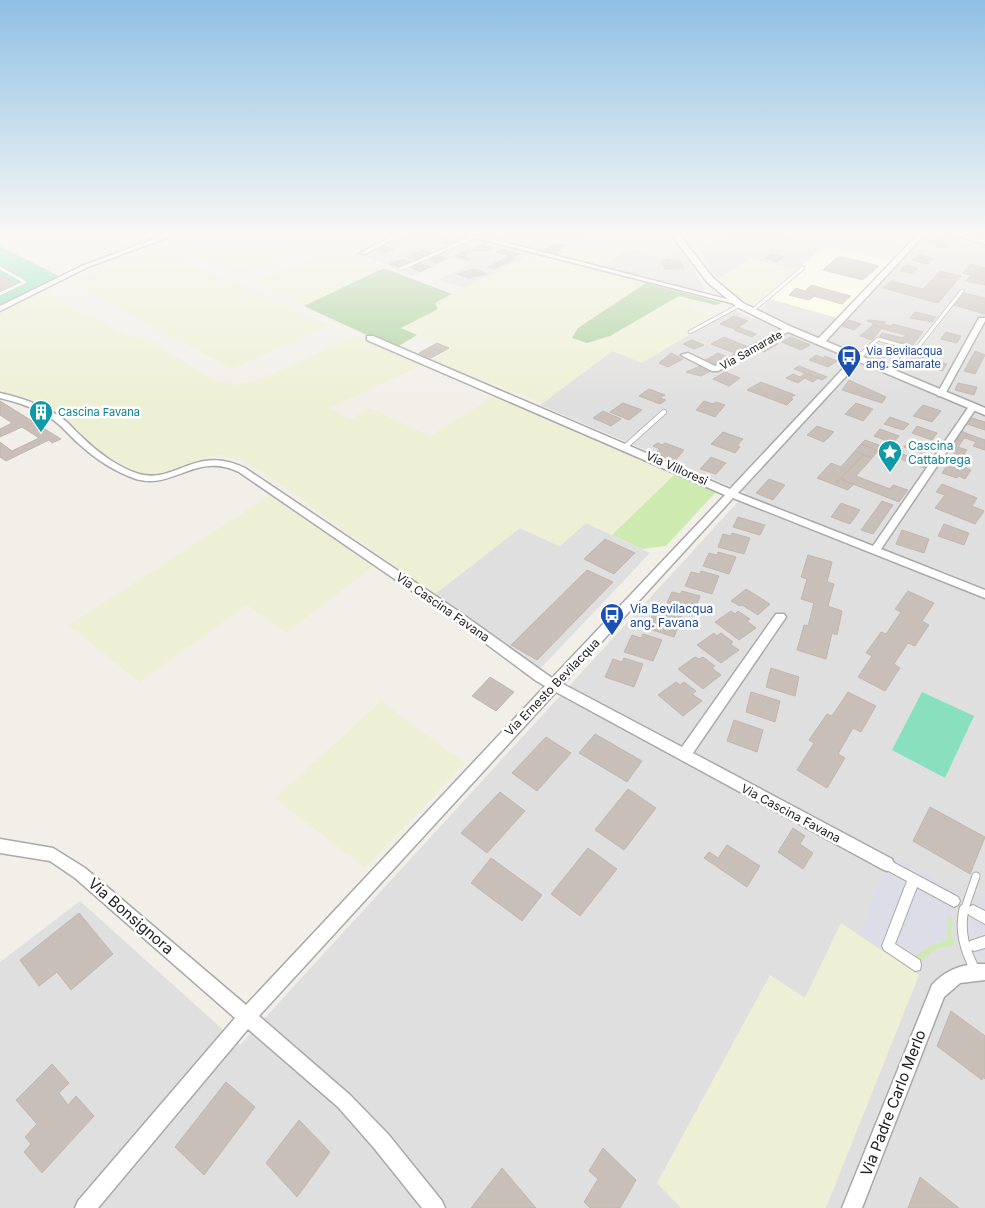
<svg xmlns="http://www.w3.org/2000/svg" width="985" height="1208" viewBox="0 0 985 1208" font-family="Inter,sans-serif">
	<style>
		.residential { fill: #e0dfdf }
		.education { fill: #ffffe5 }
		.farmland { fill: #eef0d5 }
		.grass { fill: #cdebb0 }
		.forest { fill: #add19e }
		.pitch { fill: #88e0be }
		.plaza { fill: #dddde8 }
		.building { fill: #c7bfb8; stroke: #c4b6ab }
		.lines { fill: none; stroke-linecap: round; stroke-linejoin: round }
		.service-far3-casing { stroke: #a9a9a9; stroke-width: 4.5 }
		.service-far2-casing { stroke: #a9a9a9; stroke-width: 6 }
		.service-far1-casing { stroke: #a9a9a9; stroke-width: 9 }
		.service-casing { stroke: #a9a9a9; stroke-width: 11 }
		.pedestrian-casing { stroke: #a9a9a9; stroke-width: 2 }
		.minor-casing { stroke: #a9a9a9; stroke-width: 3 }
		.tertiary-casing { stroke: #a9a9a9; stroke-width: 3 }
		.service-far3 { stroke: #fff; stroke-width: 3 }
		.service-far2 { stroke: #fff; stroke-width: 4.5 }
		.service-far1 { stroke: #fff; stroke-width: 7 }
		.service { stroke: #fff; stroke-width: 9 }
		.pedestrian { fill: #fff; fill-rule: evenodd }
		.minor { fill: #fff; fill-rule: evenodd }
		.tertiary { fill: #fff; fill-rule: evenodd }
		.labels { text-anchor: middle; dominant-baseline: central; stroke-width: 5; stroke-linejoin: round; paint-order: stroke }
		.far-street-label { font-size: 11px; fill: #222; stroke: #fff }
		.far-transit-label { font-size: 11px; fill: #164399; stroke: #fff; text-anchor: start }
		.far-culture-label { font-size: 11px; fill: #0d838f; stroke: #fff; text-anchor: start }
		.culture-label { font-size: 12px; fill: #0d838f; stroke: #fff; text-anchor: start }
		.street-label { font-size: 12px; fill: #222; stroke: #fff }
		.transit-label { font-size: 12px; fill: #164399; stroke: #fff; text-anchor: start }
		.near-street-label { font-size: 15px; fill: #222; stroke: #fff }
	</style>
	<rect width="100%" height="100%" fill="#f2efe9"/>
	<path class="residential" d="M401 234H591L553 258 533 253 463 288 439 280 470 264 450 258 413 276 360 254Z
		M732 234H780L825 246 797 270 750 259 716 280 700 251Z
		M918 234H947L985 243V1208H0V962L80 901 240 1045 746 493 540 405 612 351 642 362 732 309 753 319 770 299 837 317Z
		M679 246 705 290 699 292 600 268 629 248 663 259Z
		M586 523 650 553 540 669 435 594 520 528 559 546Z"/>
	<path class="education" d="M825 246 892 262 837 318 770 299 805 269 800 267Z"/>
	<path class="farmland" d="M83 234H169L125 250Z
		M195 234H291L312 244 240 274 167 245Z
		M592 234H671L679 246 663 259 629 248 600 268 555 257Z
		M686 234H732L700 251Z
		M780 234H837L823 245Z
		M156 248 330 325 232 369 70 282Z
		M335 249 384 268 304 306 253 282Z
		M531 254 646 283 578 328 572 338 587 343 610 336 679 296 701 302 691 309 719 317 642 363 612 351 543 403 432 360 452 348 400 328 438 309 435 306 436 302Z
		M750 259 797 270 757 304 748 303 735 297 716 281Z
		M41 289 125 335 148 339 214 380 235 385 262 379 355 335 424 364 329 408 351 419 370 408 430 436 496 395 675 474 612 535 586 523 560 546 520 528 435 594 264 473 243 461 218 454 167 472 154 475 136 473 95 448 73 427 51 410 27 398 0 391V310Z
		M272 494 375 565 286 633 247 605 139 682 69 625Z
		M381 701 465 763 365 868 275 798Z
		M841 923 919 975 826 1208H681L657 1183 770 975 805 998Z"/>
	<path class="grass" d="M675 474 716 492 666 546 642 549 612 535Z
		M947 915 952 918 951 933 954 945 937 948 920 961 915 956C925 948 935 943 948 940Z"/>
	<path class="forest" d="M384 268 452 294 435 303 438 309 401 328 417 335 395 348 304 306Z
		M646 283 722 303 715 305 679 296 610 336 587 343 572 338 578 328Z"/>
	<path class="pitch" d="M0 246 59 276 0 307Z
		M922 692 974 716 945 778 892 750Z"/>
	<path class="plaza" d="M891 856 957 891 952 918 947 916 948 940 934 944 918 954 915 956 920 961 912 970 859 935Z
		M980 892 985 895V960L977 952 972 933 973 911Z"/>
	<path class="building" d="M491 234H511L500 239 489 236Z
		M458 236 464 238 448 244 442 242Z
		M931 238 952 243 947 248 925 243Z
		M558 243 566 245 556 253 545 250Z
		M483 245 493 248 485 251 472 250Z
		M383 246 388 247 394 249 385 253 375 249Z
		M503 249 520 254 513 257 496 252Z
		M422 250 430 253 415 260 407 257Z
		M468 250 472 251 462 256 471 259 468 260 455 256Z
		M772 254 784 257 777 262 765 258Z
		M437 255 446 258 437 263 430 260Z
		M920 255 933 258 928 264 912 260Z
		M839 256 879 266 863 280 823 270Z
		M508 257 514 259 494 269 488 267Z
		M401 259 410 262 400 267 390 264Z
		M666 260H679L684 268 665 269 662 263Z
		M419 263 431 267 420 272 411 267Z
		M970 264 985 268V285L966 281 971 275 963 273Z
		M906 265 918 268 913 274 900 271Z
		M474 269 487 274 469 278 457 274Z
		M940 271 961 276 938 303 883 288 891 281 923 289Z
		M0 275 19 285 0 292Z
		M811 285 851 296 842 304 814 296 817 294 805 291Z
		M796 288 805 291 817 294 809 300 789 295Z
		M964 293 985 298V314L954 305Z
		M915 312 936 317 932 322 910 318Z
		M734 316 748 321 735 329 720 324Z
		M849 320 861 324 854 330 842 326Z
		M869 320 886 322 883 324 891 326 887 330 873 325V323L867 321Z
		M893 324 923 332 912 346 879 338 882 333 903 338 906 335 887 330Z
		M873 325 882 328 872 340 860 336Z
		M738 327 756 334 752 337 734 330Z
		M946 332 961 336 957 343 941 339Z
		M724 337 748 347 737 354 711 344Z
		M791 337 810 345 801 350 782 342Z
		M692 340 704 345 694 349 683 344Z
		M771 342 778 344 764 352 758 349Z
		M437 343 449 348 442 352 430 347Z
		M430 347 436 349 425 356 419 353Z
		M436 349 442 352 431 358 425 356Z
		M873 350 887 356 881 361 867 356Z
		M975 351 985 355 975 374 964 371Z
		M671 353 683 359 668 367 659 363Z
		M718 353 730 358 715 366 704 361Z
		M914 354 947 364 942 371 909 361Z
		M816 355 823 358 825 356 837 361 828 367 809 360Z
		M700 366 711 371 701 376 686 372Z
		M799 366 827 377 822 380 794 369Z
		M725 372 740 378 729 386 713 379Z
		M805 373 818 378 813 382 805 378 798 383 786 378 793 374 800 377Z
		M849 380 886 397 882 403 842 390Z
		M761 382 795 395 790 398 793 399 787 405 747 390Z
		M958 383 977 387 974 395 955 390Z
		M649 389 665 395 660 398 666 400 660 404 639 396Z
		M704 401 713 404 716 402 725 405 715 417 696 410Z
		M0 402V401L61 439 52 443 49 440 6 461 0 457V442L12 451 39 438 22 427 0 437V429L12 423 0 415Z
		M623 403 642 410 629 420 610 412Z
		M856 403 873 409 863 421 845 414Z
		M923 405 941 411 932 422 913 416Z
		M603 411 621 419 611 426 593 418Z
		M890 417 909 424 903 430 884 424Z
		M972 418 985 422V430L967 424Z
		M817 426 834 432 824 442 807 435Z
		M917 426 937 433 932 440 912 433Z
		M880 429 899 436 893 443 874 436Z
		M962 431 968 434 962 441 956 439Z
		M723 432 743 439 737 446 740 447 735 453 711 444Z
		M968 434 985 440V450L973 446 976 442 965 438Z
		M956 439 962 441 958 447 967 450 963 456 946 450Z
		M865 440 927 463 924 468 861 444Z
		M910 440 930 447 924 454 904 447Z
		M658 443 662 445 665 443 684 450 674 462 655 453 660 449 653 446Z
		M861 444 878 451 872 458 855 451Z
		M855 451 863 455 835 485 817 478 831 463 841 467Z
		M863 455 872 458 856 476 890 489 893 485 908 490 899 502 840 479Z
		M711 457 726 463 716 474 700 469Z
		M948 464 954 467 956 464 971 470 965 479 959 476 957 478 942 473Z
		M769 479 785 485 773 500 756 493Z
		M840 479 854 484 848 490 835 485Z
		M942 484 977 498 972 506 984 511 975 524 935 508 945 495 936 492Z
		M882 501 893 505 873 534 861 530Z
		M841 503 860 510 850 524 831 517Z
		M738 517 765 525 760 535 733 527Z
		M944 524 969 533 964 545 938 536Z
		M902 530 929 539 924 553 896 544Z
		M732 533 750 538 744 554 718 547 723 534 731 536Z
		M605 539 635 553 614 574 584 559Z
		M718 552 736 557 729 574 703 566 709 553 717 555Z
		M808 555 832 562 827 582 834 584 828 606 842 611 837 635 832 633 826 659 797 650 804 625 808 626 814 603 801 599 807 579 801 577Z
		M587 570 613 582 537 660 511 645Z
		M701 571 719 576 712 594 685 586 691 572 700 574Z
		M746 589 770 604 758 615 742 605 740 606 731 601Z
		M682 591 700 596 693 615 665 607 672 592 680 594Z
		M908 591 934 603 922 621 929 625 915 646 908 643 894 664 900 668 885 691 858 677 872 656 866 653 881 632 886 634 901 612 895 609Z
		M663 611 682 617 674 637 646 628 653 613 662 615Z
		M731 611 735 614 738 611 750 619 747 621 756 628 739 640 715 622Z
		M714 633 717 636 721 633 733 642 730 644 739 650 721 663 697 645Z
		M643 634 662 640 653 661 624 652 632 635 641 638Z
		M695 657 699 659 703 657 715 666 712 668 721 675 703 689 678 669Z
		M624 658 643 664 634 687 605 677 613 659 622 662Z
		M771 668 799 677 795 696 766 687Z
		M490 677 514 692 496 711 472 696Z
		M676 682 680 685 684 682 696 691 692 694 702 701 683 716 658 695Z
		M751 692 780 701 775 722 746 712Z
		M848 692 876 706 861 732 853 728 838 754 845 758 827 788 797 770 814 743 809 740 827 714 832 716Z
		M734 720 763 730 757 752 727 741Z
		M595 734 642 761 627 782 579 753Z
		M546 737 571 753 537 791 512 773Z
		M628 789 656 808 624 850 595 830Z
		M500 792 525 811 487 853 461 833Z
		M930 807 985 837 970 874 913 841Z
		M793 828 805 836 800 844 813 853 803 869 778 852Z
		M727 845 760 866 747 887 704 858 709 852 718 858Z
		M588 848 617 869 580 916 551 894Z
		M491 858 542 895 522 921 471 883Z
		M79 913 113 954 71 990 57 972 39 986 20 960Z
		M951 1011 985 1036V1079L983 1077 982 1080 937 1046Z
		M52 1064 69 1083 59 1093 68 1105 76 1096 94 1116 42 1173 24 1152 31 1144 25 1137 37 1124 16 1100Z
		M226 1082 255 1107 204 1175 175 1147Z
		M299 1120 330 1152 297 1197 266 1163Z
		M603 1148 636 1180 620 1208H590L584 1202 598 1179 589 1171Z
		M502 1168 536 1208H471Z
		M920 1177 959 1208H908Z"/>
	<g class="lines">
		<g class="service-far3-casing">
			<path id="service-far3" d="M0 268 25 282 0 294
				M400 269 474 237
				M752 311 803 268
				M690 332 740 305
				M868 348 878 339 910 348
				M917 348 962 291"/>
		</g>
		<g class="service-far2-casing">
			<path id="service-far2" d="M905 347 912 349
				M858 358 870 347
				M891 372 912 349 918 347
				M626 446 664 412"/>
		</g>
		<g class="service-far1-casing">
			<path id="service-far1" d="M964 911 976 876"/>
		</g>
		<g class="service-casing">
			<path id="service" d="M964 909C959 932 965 950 975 970"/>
		</g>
		<g class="pedestrian-casing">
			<path id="pedestrian" d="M887 859 958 897 960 901 958 905 954 907 917 887 895 944 920 960 921 965 920 970 915 971 884 950 882 946 907 881 883 868 881 864 883 860Z
				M973 905 985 911V924L969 915 967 911 969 907Z
				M985 936V948L974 951 970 949 968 945 970 941Z"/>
		</g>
		<g class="minor-casing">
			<path id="minor" d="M167 234H177L88 267 0 311V306L84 265Z
				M396 234H404L365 254 360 253Z
				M460 234H472L738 302 735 304Z
				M918 234H925L823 344H817V340Z
				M951 234H962L985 240V244Z
				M979 318H985V321L945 394 938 396 937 394Z
				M786 327 793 329 718 371H712L681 355 688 353 715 366Z
				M367 336H373L730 489 855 356H861V360L738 493 873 546 970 405H976L977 407 881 549 985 590V598L733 498 563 684 682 747 776 614H784L786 617 784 620 693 753 892 859 894 864 892 869 887 871 882 869 556 692 259 1016 350 1095 388 1134 442 1201 445 1208H422L374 1148 338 1107 248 1029 98 1208H75L78 1201 235 1018 75 878 50 861 0 853V839L53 848 85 868 246 1005 545 686 535 680 450 617 239 472C196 451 174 490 136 479 115 472 94 458 78 443 70 436 64 428 56 422 39 409 20 403 0 398V393C22 398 44 405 63 419 70 424 75 431 82 437 97 452 119 468 139 474 176 484 195 444 245 468L458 611 552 678 725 495 367 340Z
				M985 964V980L960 983 944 997 862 1208H842L932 985C946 969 964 963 985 964Z"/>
		</g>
		<g class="tertiary-casing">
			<path id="tertiary" d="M671 234H679L713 278 743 303 792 327 985 408V415L786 331 737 307 707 282Z"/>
		</g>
		<use href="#service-far3" class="service-far3"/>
		<use href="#service-far2" class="service-far2"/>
		<use href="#service-far1" class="service-far1"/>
		<use href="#service" class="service"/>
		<use href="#pedestrian" class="pedestrian"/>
		<use href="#minor" class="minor"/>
		<use href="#tertiary" class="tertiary"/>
	</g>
	<linearGradient id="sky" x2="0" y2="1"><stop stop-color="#8fc0e4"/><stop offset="0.58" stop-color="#f9f8f5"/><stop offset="1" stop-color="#f9f8f5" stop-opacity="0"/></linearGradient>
	<rect width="985" height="403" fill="url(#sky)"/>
	<defs>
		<g id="bus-pin" transform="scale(1.25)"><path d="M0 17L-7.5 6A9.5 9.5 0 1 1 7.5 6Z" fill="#1a4fb4" stroke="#fff"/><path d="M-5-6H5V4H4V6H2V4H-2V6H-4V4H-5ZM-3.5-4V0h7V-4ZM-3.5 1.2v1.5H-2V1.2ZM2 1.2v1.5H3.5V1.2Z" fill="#fff"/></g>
		<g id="building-pin" transform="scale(1.25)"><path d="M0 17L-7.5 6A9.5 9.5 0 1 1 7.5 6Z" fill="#0f9aa8" stroke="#fff"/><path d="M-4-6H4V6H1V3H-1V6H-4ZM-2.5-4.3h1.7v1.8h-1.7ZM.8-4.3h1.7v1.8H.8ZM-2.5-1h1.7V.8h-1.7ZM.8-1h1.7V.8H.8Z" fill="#fff"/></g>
		<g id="sight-pin" transform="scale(1.25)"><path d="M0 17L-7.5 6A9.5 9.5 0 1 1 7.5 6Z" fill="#0f9aa8" stroke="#fff"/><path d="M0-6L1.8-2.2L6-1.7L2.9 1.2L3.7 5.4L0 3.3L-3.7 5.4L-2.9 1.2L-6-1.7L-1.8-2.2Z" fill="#fff"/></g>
	</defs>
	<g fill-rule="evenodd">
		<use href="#bus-pin" x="849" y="357"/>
		<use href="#building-pin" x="41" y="412"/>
		<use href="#sight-pin" x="890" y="452"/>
		<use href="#bus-pin" x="612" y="615"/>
	</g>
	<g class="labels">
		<g class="far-street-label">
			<text transform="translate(751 350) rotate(-29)">Via Samarate</text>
		</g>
		<g class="far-transit-label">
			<text x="866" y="351">Via Bevilacqua<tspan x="866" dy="13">ang. Samarate</tspan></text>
		</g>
		<g class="far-culture-label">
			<text x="58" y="412">Cascina Favana</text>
		</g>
		<g class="culture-label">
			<text x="908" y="445">Cascina<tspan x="908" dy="14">Cattabrega</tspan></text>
		</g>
		<g class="street-label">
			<text transform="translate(677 468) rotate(24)">Via Villoresi</text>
			<text transform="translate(443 607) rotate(35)">Via Cascina Favana</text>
			<text transform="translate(552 687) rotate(-46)">Via Ernesto Bevilacqua</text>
			<text transform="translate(791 813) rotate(28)">Via Cascina Favana</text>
		</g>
		<g class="transit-label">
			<text x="630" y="608">Via Bevilacqua<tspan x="630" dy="14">ang. Favana</tspan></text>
		</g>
		<g class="near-street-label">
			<text transform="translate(131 916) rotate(41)">Via Bonsignora</text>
			<text transform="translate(893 1103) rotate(-69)">Via Padre Carlo Merlo</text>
		</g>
	</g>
</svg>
